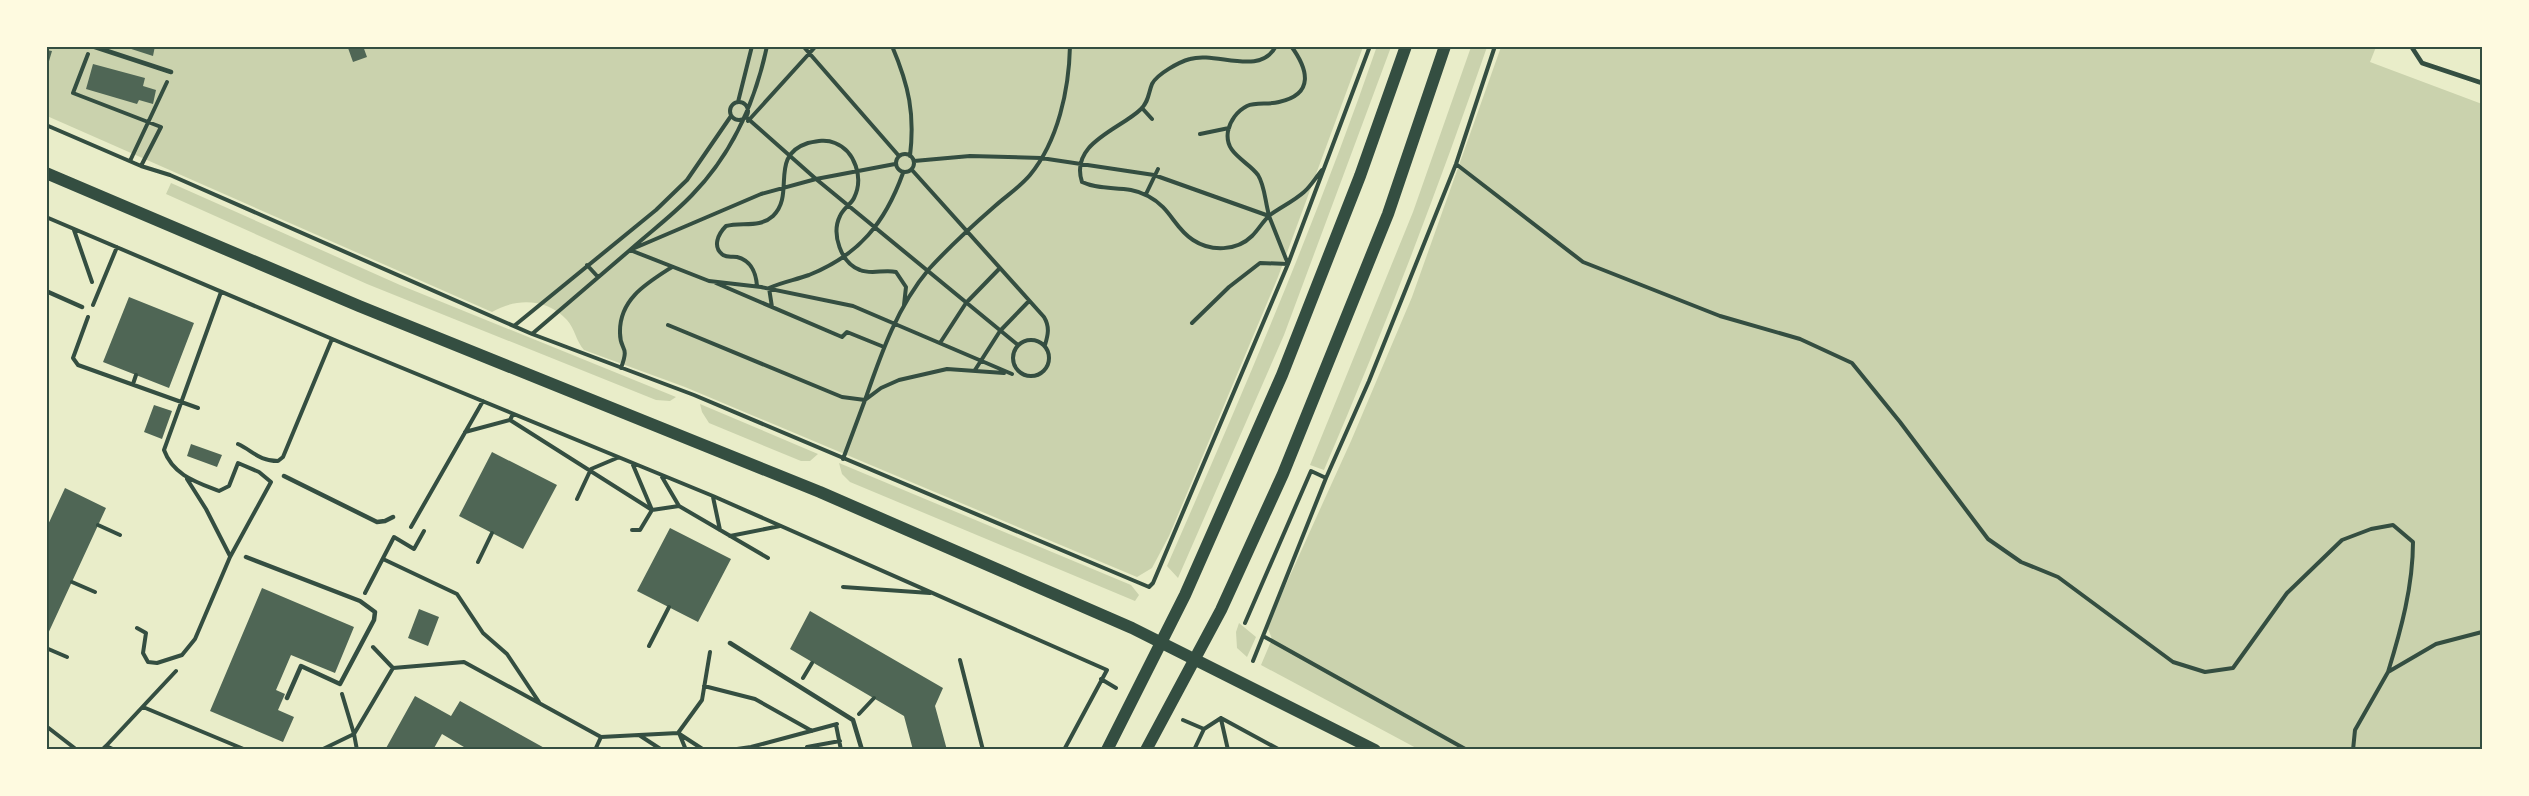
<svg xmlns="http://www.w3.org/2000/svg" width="2529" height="796" viewBox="0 0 2529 796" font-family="'Exo 2',sans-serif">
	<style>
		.green { fill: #cad2ad }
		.building { fill: #4f6655 }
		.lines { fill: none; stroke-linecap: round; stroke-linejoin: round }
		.path { stroke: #344e41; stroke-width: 4 }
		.service { stroke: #344e41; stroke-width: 4.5 }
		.secondary { stroke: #344e41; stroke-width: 12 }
		.neatline { fill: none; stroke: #344e41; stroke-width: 2 }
	</style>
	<rect width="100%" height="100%" fill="#e9edc9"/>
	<path class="green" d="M1377 46 1391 47 1284 335 1178 578 1167 566C1242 395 1316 223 1377 46Z
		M47 47H1363L1278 277 1169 536 1152 568 1137 577 685 387 584 350C576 341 575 329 567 320 547 298 515 298 492 312L47 116Z
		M1471 47H1487C1438 189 1384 331 1324 470L1310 465 1413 212Z
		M1501 47H2376L2370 62 2482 104V749H1418L1261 665 1272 639 1267 626 1351 441 1412 297Z
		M171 183 400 285 676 397 670 401 656 400 367 284 166 194Z
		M700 404 818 454 810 461H801L709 423 702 412Z
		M839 463 1131 585 1139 595 1135 601 850 482 842 474Z
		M1239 623 1256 637 1247 657 1237 648 1236 632Z"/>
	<path class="building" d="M122 46H155L153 56Z
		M352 46H363L367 57 353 62 348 48Z
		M46 50 52 51 47 68H46Z
		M93 64 145 78 143 86 156 90 153 104 139 100 137 104 86 89Z
		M129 297 194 323 169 388 103 362Z
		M154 405 172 411 162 439 144 432Z
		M191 444 222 455 217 467 187 456Z
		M492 452 557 485 523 549 459 516Z
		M65 488 106 508 46 638V529Z
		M670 528 731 559 698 622 637 591Z
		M262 588 354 627 335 673 291 655 276 690 285 694 278 710 294 717 283 742 210 711Z
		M419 609 439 617 428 646 408 638Z
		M810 611 943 688 935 706 947 750H913L904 716 790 649Z
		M415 696 451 716 460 701 548 750H469L442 734 433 750H385Z"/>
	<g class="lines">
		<path class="path" d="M767 46C755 103 733 153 692 195 673 215 650 232 630 250L709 281 761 287 853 306 1012 374
			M803 46 899 156
			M892 46C909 86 915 114 910 156
			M1276 46C1260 77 1216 51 1190 59 1179 62 1157 74 1152 84 1148 94 1149 101 1141 109 1121 129 1069 143 1082 182 1103 192 1127 184 1148 196 1171 208 1174 228 1193 240 1211 252 1237 251 1252 236 1259 229 1263 221 1270 215 1281 207 1294 201 1304 192 1311 186 1316 177 1322 170
			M88 54 73 93 161 127 141 166
			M730 111a9 9 0 1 1 18 0a9 9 0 1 1-18 0Z
			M738 102 752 46
			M1142 108 1152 119
			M746 117 816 179 1018 345
			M748 121 816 46
			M46 125 141 166 170 175 532 334 694 395 1149 587 1153 583 1288 264 1370 46
			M1200 134 1229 128
			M896 163a9 9 0 1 1 18 0a9 9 0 1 1-18 0Z
			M130 161 167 82
			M914 161 970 156 1041 158 1154 175 1269 216 1288 264 1260 263 1229 287 1192 323
			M1456 164 1583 262 1720 316 1800 339 1852 363 1900 422 1988 539 2021 562 2058 577 2173 662 2205 672 2233 668 2287 593 2342 540 2371 529 2393 525 2413 542C2413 586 2401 630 2388 672
			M912 170 1044 317C1050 327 1048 335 1045 345
			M1146 194 1158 169
			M1269 215C1265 202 1265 186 1258 175 1247 160 1224 154 1228 131 1230 121 1237 111 1247 106 1256 102 1269 105 1279 102 1315 94 1308 69 1291 46
			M46 217 344 344 713 496 1107 670 1064 750
			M74 230 92 282
			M587 265 598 277
			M716 283 842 337 847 332 884 347
			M757 286C756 273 752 261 737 257 732 256 728 258 723 255 712 247 718 234 726 226 742 222 760 228 773 216 796 194 768 156 808 143 817 141 826 139 835 143 855 151 864 178 854 198 851 204 843 209 840 216 831 234 841 263 860 270 872 275 884 269 896 272L906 287 904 305
			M93 305 117 247
			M772 307 769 288C782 282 795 280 809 275 859 255 885 223 903 173
			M88 317 73 358 78 365 198 408
			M668 325 842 397 865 400C881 354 897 307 929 269 950 246 972 226 995 206 1006 196 1020 187 1030 175 1058 141 1069 90 1070 46
			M514 326 656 210 687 180 731 116
			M532 334 630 250 761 194 816 179 895 164
			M1013 358a18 18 0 1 1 36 0a18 18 0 1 1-36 0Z
			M940 343 966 303 1000 268
			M621 368C630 344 620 352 620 333 619 299 647 283 672 267
			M975 370 1000 331 1029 301
			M133 384 136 375
			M513 414 510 420 652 510
			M465 432 510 420
			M238 444C253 451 259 461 278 461L283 457 332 339
			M843 459 865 400 881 388 899 380 947 369 1004 373
			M633 465 652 510
			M662 477 679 506 768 558
			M187 479 206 509 230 556
			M713 497 720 530
			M577 499 591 469 617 458
			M98 525 120 535
			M411 527 483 401
			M632 530H640L652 510 679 506
			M730 536 780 526
			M383 559 457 594 483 633 507 654 539 702
			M478 562 492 533
			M72 582 95 592
			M843 587 930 593
			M365 593 394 537 414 549 424 531
			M1245 623 1311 471 1326 478
			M137 628 146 633 143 653 148 662 157 663 182 655 195 639 230 557 271 482 259 472 238 463 229 486 219 491C196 482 173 475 164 450L221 292
			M1263 636 1467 750
			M649 646 669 607
			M373 647 393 668
			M46 648 67 657
			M960 660 983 750
			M1253 661 1326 478 1369 381 1456 164 1495 46
			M803 678 812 663
			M1101 679 1116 688
			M704 686 755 699 812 731
			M143 707 246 750
			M859 714 874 698
			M1221 718 1280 750
			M1221 719 1228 750
			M1183 720 1204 729
			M836 725 841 750
			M46 726 77 750
			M678 733 702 700 710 652
			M679 733 686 750
			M639 735 678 733 704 750
			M106 746 176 671
			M102 750 106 746 115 750
			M321 750 354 734 342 694
			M357 750 354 734 393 668 464 662 601 737
			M595 750 601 737 639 735 662 750
			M730 750 751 747 837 724
			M808 750 807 747 840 741
			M1194 750 1204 729 1221 718
			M2353 750 2355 730 2388 672 2436 644 2482 632"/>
		<path class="service" d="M92 46 171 72
			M2411 46 2422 63 2482 83
			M46 291 82 307
			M284 476 377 522 385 521 393 517
			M246 557 360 601 375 612 374 620 340 684 301 666 287 698
			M730 643 853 720 862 750"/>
		<path class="secondary" d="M46 173 359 306 820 492 1132 628 1375 750
			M1107 750 1185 595 1282 375 1360 176 1406 46
			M1146 750 1221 610 1283 474 1388 214 1445 46"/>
	</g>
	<rect width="2529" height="796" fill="none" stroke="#fefae0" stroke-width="96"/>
	<rect x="48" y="48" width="2433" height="700" class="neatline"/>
</svg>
